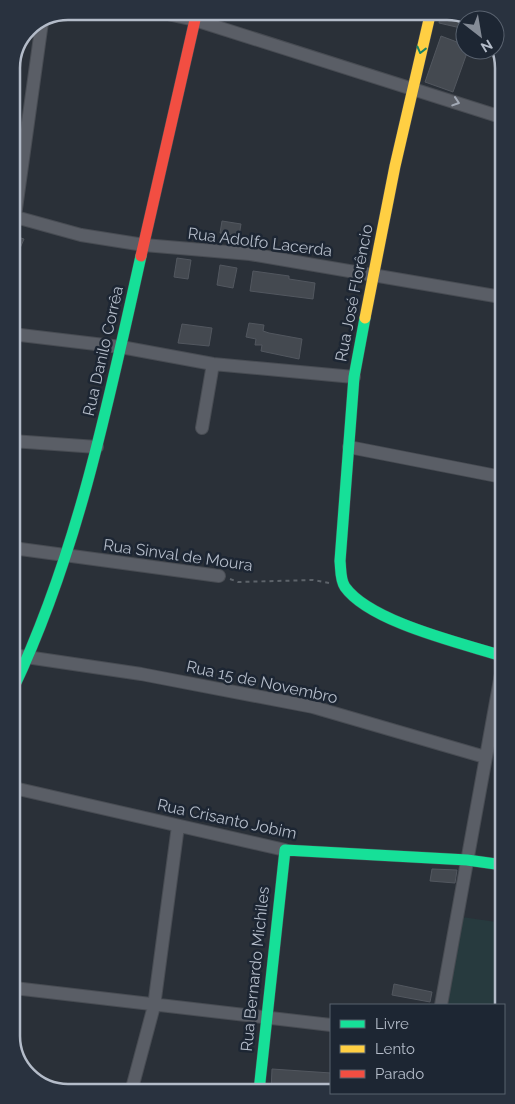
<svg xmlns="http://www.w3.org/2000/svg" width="515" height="1104" viewBox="0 0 515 1104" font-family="Raleway,sans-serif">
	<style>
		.green { fill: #273a3e }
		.building { fill: #444950; stroke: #52575f }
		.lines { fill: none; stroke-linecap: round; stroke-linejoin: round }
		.street-casing { stroke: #484c53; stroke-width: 14 }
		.fast-casing { stroke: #484c53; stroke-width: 12 }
		.slow-casing { stroke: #484c53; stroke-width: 12 }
		.jam-casing { stroke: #484c53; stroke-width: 12 }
		.path { stroke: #5d636a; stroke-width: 2; stroke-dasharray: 4 4; stroke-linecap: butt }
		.street { stroke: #5a5e66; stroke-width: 12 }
		.fast { stroke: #16e098; stroke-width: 11 }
		.slow { stroke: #ffcf43; stroke-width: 11 }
		.jam { stroke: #f24e42; stroke-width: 11 }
		.oneway { stroke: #1a8366 }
		.oneway2 { stroke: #a2a9b5 }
		.labels { text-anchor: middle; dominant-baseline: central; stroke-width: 5; stroke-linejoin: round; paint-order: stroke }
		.street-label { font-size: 16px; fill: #b4bcc9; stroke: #1d2633 }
		.rim { fill: none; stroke: #b4bcc9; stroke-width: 2.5 }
	</style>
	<rect width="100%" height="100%" fill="#2a3038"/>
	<path class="green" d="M462 917 503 923 504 1005H447Z"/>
	<path class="building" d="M441 11H451L465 16V29L439 23Z
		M441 36 465 45V50H468L453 92 425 82Z
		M222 221 241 224 239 236 220 233Z
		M12 235 24 239 12 267Z
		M177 258 191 260 188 279 174 277Z
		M220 265 237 268 233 288 217 285Z
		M253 271 289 276V279L315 283 313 299 250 291Z
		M249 323 264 325 263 331 269 333 302 339 299 359 261 351 262 345H255L256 339 246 337Z
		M182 324 212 328 209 346 178 343Z
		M432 869 457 870 455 883 430 881Z
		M394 984 432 992 430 1002 392 995Z
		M272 1069 331 1073V1091H271Z"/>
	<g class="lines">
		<g class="street-casing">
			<path id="street" d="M154 11 195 20 501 117
				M12 216 81 235 144 245 250 254 501 297
				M15 216 42 22
				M12 334 121 347 213 364 354 377
				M202 428 213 364
				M12 441 97 447
				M349 447 502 477
				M13 548 219 576
				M13 655 141 674 313 707 485 757
				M14 788 285 850
				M14 988 331 1025
				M441 1005 503 663
				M131 1092 154 1006 178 826"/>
		</g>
		<g class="fast-casing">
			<path id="fast" d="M365 318 354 377 340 561C341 569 340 580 345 587 370 622 461 643 502 656
				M13 689C78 552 108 403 141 256
				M259 1091 285 850 467 860 503 865"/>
		</g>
		<g class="slow-casing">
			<path id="slow" d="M365 318 395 166 431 11"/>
		</g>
		<g class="jam-casing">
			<path id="jam" d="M141 256 197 11"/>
		</g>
		<path class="path" d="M230 579 238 582 313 580 329 583"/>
		<use href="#street" class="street"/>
		<use href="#fast" class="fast"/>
		<use href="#slow" class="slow"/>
		<use href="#jam" class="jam"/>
	</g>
	<defs><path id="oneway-chevron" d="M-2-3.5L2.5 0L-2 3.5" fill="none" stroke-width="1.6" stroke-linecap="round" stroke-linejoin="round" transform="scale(1.25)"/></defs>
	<use class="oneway" href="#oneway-chevron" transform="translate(421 50) rotate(104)"/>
	<use class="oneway2" href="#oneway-chevron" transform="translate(456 102) rotate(18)"/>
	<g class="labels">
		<g class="street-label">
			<text transform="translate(260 242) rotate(7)">Rua Adolfo Lacerda</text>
			<text transform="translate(354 293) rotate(-79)">Rua José Florêncio</text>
			<text transform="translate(103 351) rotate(-77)">Rua Danilo Corrêa</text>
			<text transform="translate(178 555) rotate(8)">Rua Sinval de Moura</text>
			<text transform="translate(262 682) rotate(12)">Rua 15 de Novembro</text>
			<text transform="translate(227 819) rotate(12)">Rua Crisanto Jobim</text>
			<text transform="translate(255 969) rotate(-84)">Rua Bernardo Michiles</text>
		</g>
	</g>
	<path d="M0 0H515V1104H0ZM68 20H447A48 48 0 0 1 495 68V1036A48 48 0 0 1 447 1084H68A48 48 0 0 1 20 1036V68A48 48 0 0 1 68 20Z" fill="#29323f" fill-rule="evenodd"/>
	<path class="rim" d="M68 20H447A48 48 0 0 1 495 68V1036A48 48 0 0 1 447 1084H68A48 48 0 0 1 20 1036V68A48 48 0 0 1 68 20Z"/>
	<rect x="330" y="1004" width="175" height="90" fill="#1d2633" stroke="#59626f"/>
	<rect x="340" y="1020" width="25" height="8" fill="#16e098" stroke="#59626f"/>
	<text x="375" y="1029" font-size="15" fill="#b4bcc9">Livre</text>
	<rect x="340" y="1045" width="25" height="8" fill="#ffcf43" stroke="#59626f"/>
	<text x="375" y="1054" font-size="15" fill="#b4bcc9">Lento</text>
	<rect x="340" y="1070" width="25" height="8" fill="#f24e42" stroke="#59626f"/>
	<text x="375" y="1079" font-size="15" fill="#b4bcc9">Parado</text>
	<g transform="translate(480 35) rotate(149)"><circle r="24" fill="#1d2633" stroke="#59626f"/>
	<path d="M0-4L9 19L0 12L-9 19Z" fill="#848b96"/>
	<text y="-8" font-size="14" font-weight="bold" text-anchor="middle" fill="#b4bcc9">N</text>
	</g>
</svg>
